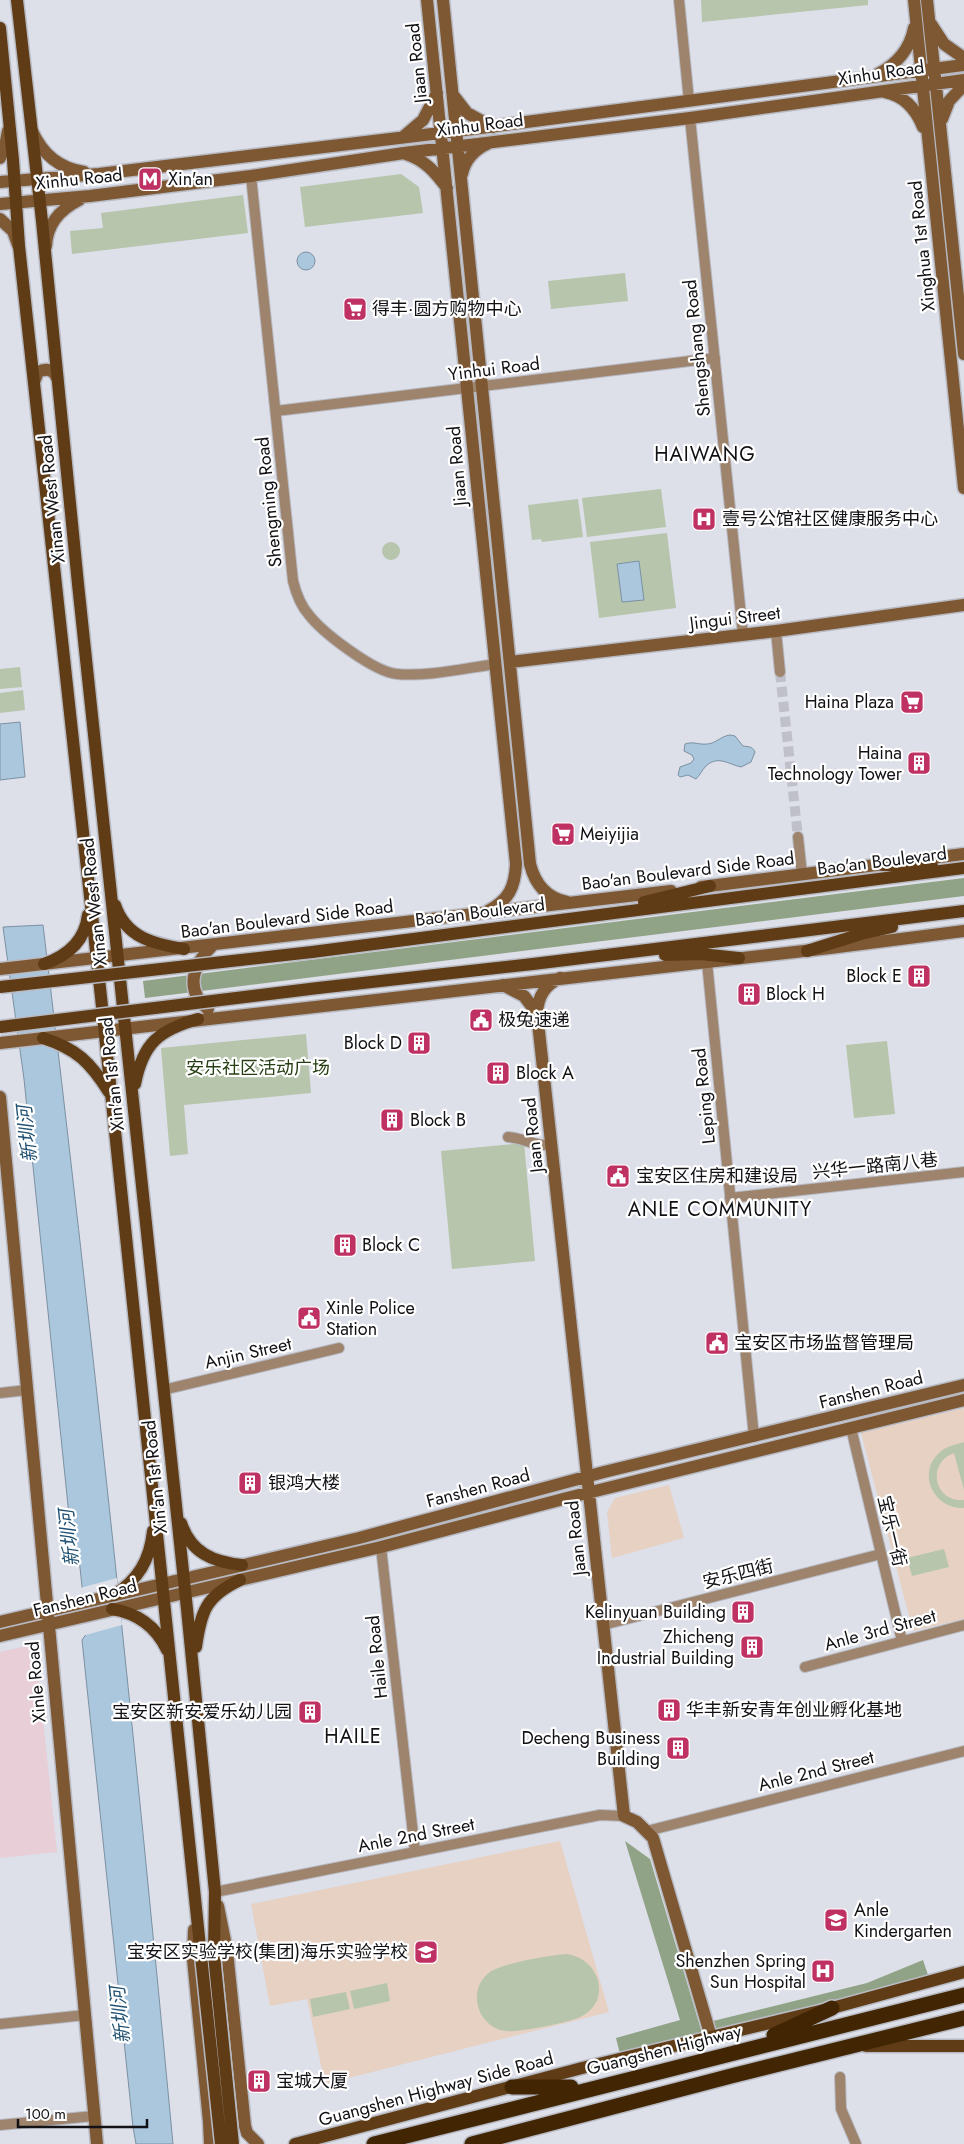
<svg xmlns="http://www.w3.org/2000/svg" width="964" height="2144" viewBox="0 0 964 2144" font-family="Jost,'Noto Sans SC',sans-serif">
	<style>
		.industrial { fill: #e7ced7 }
		.education { fill: #e6d1c3 }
		.green { fill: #b6c5ab }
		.forest { fill: #91a386 }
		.water { fill: #aac7de; stroke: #7c91a2 }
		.pier { fill: #dddfe9 }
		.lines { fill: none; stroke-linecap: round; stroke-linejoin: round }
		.street-tunnel { stroke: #bfc0c9; stroke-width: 10; stroke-dasharray: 10 5; stroke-linecap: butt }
		.street-casing { stroke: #b8bac3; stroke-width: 12 }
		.secondary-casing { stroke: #b8bac3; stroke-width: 15 }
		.primary-casing { stroke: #b8bac3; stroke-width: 15 }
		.highway-casing { stroke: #b8bac3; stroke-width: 18 }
		.street { stroke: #9e846c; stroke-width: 10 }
		.secondary { stroke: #7d5833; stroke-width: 12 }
		.primary { stroke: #5f3c16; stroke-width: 12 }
		.highway { stroke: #422603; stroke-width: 15 }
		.primary-bridge-casing { stroke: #b8bac3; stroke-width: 15; stroke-linecap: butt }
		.primary-bridge { stroke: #5f3c16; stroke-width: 12 }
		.labels { text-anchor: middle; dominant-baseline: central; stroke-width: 4.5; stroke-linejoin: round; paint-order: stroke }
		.street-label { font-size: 18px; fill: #121216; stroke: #fff }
		.poi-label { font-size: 18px; fill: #121216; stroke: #fff; text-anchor: start }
		.park-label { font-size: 18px; fill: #263e11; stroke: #fff }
		.water-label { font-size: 19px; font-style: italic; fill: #215172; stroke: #fff }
		.quarter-label { font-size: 20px; letter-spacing: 1px; fill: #121216; stroke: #fff }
	</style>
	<rect width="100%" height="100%" fill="#dddfe9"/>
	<path class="industrial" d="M35 1644 57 1852 0 1858V1652Z"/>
	<path class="education" d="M964 1408V1619L913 1631 861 1433Z
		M669 1485 684 1538 612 1558 607 1512 615 1498Z
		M560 1841 609 2012 325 2084 307 1999 270 2006 251 1904Z"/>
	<path class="green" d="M701 0H868V5L702 22Z
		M401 174 419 187 423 213 305 227 300 187Z
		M243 195 248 233 72 254 70 231 103 228 101 213Z
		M625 273 628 301 551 309 548 281Z
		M661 489 666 527 587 537 582 498Z
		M578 499 583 537 542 542 541 539 532 540 528 505Z
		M667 533 676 608 599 618 590 542Z
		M382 551a9 9 0 1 1 18 0a9 9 0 1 1-18 0Z
		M20 667 22 687 0 689V669Z
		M23 690 25 710 0 713V693Z
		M306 1034 311 1093 184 1105 188 1154 170 1156 161 1048Z
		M887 1041 895 1114 854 1118 846 1045Z
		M524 1143 535 1261 452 1269 441 1151Z
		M964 1442V1490L954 1453C926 1463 934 1503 964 1500V1508C935 1510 916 1474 939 1453 946 1446 955 1445 964 1442Z
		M944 1549 949 1567 912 1576 907 1558Z
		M567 1954C600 1959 613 2001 580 2017 567 2023 529 2030 514 2031 481 2035 463 1992 490 1972 503 1963 551 1955 567 1954Z
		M387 1983 390 2001 354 2009 350 1991Z
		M346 1992 350 2009 313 2017 310 1999Z"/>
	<path class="forest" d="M964 878V896L145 998 143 981Z
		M625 1841 650 1859 702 2033 620 2054 616 2038 680 2020Z
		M923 1960 928 1975 828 2003 715 2031 713 2021 867 1983Z"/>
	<path class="water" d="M297 261a9 9 0 1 1 18 0a9 9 0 1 1-18 0Z
		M639 561 644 600 622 602 617 564Z
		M20 722 25 777 0 780V724Z
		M730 735 735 736 743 746C749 747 752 746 755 752L751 762 741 767C728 764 718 755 706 766 702 770 700 775 696 779L688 775 680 777 678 775 680 767 691 763 694 759 692 755 684 751 685 744C693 741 699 745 707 744 715 744 721 736 730 735Z
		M43 925C92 1331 135 1737 173 2144H136L133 2127 82 1640 87 1633 78 1549 72 1544 24 1079 3 927Z"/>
	<path class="pier" d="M117 1578 122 1625 82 1636 85 1633 80 1588Z"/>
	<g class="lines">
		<path class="street-tunnel" d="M780 672 798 837"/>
		<g class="street-casing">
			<path id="street" d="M679 0 689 101
				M690 118 743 635
				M251 176 293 581C296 593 300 605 309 615 323 633 374 672 397 674 426 677 466 668 496 664
				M276 411 715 358
				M776 631 780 672
				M798 837 802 874
				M707 962 754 1437
				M508 1137C523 1138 537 1147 552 1145
				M730 1198 964 1172
				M163 1390 339 1348
				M0 1393 27 1390
				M851 1428 902 1641
				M381 1547 415 1852
				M603 1625 881 1554
				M805 1667 964 1625
				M647 1831 964 1751
				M215 1892 600 1815 624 1816
				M0 2024 85 2015
				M840 2077 841 2109 856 2144
				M0 2125 94 2116"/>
		</g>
		<g class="secondary-casing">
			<path id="secondary" d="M427 0 516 864C515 887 509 900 488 911
				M443 0 530 864C535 884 546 898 567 902
				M914 0 964 488
				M927 0 964 354
				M931 24 944 44 964 58
				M878 74C897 64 910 49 914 28
				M885 92C905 96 916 109 923 127
				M453 95 467 113 493 127
				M942 119 949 101 964 85
				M32 131C43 155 59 168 84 172
				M403 137 423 120 437 93
				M406 154C425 160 435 172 447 188
				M0 158 5 146 8 131
				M462 174C465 160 475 149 489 143
				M0 182 99 174 457 131 964 65
				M0 204 90 196 251 176 404 153 690 118 964 80
				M0 219 13 231 18 245
				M46 246C47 224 59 210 79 200
				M34 382 38 372C46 368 54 369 57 378
				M510 662 776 631 964 605
				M701 887 964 854
				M0 969 671 891
				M560 978C545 985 538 996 537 1013L624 1816 637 1822 653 1838 711 2037
				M503 985 524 996 537 1013
				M208 1009C184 990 193 964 212 946
				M0 1043 830 948 964 931
				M0 1097 97 2144
				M0 1622 359 1538 604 1472 964 1385
				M0 1636 381 1547 567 1498 964 1400
				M218 1906 227 1951 245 2126 247 2133 258 2144
				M194 1930 193 1959 209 2122 210 2144"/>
		</g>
		<g class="primary-casing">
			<path id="primary" d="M17 0 42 221 78 584 187 1609 215 1892 214 1955
				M0 28 13 160 19 246 101 997 201 1956
				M883 865 932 866
				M644 902 710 886
				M115 905C126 938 154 944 184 949
				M807 951 861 934 892 927
				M312 952 964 868
				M665 955 700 954 739 958
				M44 964C67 956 85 941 88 915
				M318 988 533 964 964 911
				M43 1038C77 1049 90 1062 109 1092
				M135 1084C143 1043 159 1030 198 1019
				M181 1523C191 1553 213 1562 242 1565
				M114 1595C138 1580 150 1560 153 1531
				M112 1609C137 1613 156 1626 167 1650
				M196 1647C201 1611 206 1596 240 1580
				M866 2046H964
				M295 2144 582 2068 832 2008 964 1972"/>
		</g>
		<g class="highway-casing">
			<path id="highway" d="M774 2035 832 2008
				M512 2087H571
				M374 2144 964 1995
				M472 2144 731 2076 964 2018"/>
		</g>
		<use href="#street" class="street"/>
		<use href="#secondary" class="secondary"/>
		<use href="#primary" class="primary"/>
		<use href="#highway" class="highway"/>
		<g class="primary-bridge-casing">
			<path id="primary-bridge" d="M0 987 312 952
				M0 1027 318 988
				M214 1955 233 2144
				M201 1956 221 2144"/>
		</g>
		<use href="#primary-bridge" class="primary-bridge"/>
	</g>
	<defs>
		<g id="metro-square" transform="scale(1.25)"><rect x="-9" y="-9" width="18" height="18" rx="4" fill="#be3162" stroke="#fff"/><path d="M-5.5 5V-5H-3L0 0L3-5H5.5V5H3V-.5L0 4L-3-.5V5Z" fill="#fff"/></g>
		<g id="supermarket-square" transform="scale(1.25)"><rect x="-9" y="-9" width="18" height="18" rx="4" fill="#be3162" stroke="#fff"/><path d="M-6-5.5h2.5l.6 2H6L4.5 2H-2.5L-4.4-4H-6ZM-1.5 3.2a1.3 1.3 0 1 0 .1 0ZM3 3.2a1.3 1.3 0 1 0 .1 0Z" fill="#fff"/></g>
		<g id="hospital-square" transform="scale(1.25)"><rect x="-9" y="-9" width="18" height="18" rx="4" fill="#be3162" stroke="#fff"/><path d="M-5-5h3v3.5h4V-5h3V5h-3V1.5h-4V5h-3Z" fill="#fff"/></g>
		<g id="building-square" transform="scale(1.25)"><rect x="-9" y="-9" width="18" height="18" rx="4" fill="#be3162" stroke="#fff"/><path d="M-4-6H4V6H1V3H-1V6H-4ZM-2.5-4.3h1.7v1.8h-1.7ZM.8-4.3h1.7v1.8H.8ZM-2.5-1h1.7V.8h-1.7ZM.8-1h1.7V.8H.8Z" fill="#fff"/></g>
		<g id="civic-square" transform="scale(1.25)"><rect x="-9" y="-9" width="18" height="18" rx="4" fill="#be3162" stroke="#fff"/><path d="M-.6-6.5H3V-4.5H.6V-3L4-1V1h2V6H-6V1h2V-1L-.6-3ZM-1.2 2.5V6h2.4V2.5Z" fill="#fff"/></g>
		<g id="school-square" transform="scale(1.25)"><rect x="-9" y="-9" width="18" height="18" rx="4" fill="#be3162" stroke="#fff"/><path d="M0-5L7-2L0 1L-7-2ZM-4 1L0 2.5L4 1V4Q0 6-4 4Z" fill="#fff"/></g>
	</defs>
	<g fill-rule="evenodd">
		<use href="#metro-square" x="150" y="179"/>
		<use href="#supermarket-square" x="355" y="309"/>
		<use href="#hospital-square" x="704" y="519"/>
		<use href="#supermarket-square" x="912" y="702"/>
		<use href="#building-square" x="919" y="763"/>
		<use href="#supermarket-square" x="563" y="834"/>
		<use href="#building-square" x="919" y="976"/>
		<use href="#building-square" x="749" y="994"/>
		<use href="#civic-square" x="481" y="1020"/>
		<use href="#building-square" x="419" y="1043"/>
		<use href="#building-square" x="498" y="1073"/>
		<use href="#building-square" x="392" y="1120"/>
		<use href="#civic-square" x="618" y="1176"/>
		<use href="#building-square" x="345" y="1245"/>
		<use href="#civic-square" x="309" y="1318"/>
		<use href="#civic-square" x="717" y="1343"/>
		<use href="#building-square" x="250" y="1483"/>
		<use href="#building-square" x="743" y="1612"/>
		<use href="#building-square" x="752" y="1647"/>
		<use href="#building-square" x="669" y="1710"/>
		<use href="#building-square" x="310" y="1712"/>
		<use href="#building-square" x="678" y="1748"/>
		<use href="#school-square" x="836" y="1920"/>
		<use href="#school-square" x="426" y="1952"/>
		<use href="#hospital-square" x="823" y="1971"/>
		<use href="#building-square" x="259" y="2081"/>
	</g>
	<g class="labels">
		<g class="street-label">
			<text transform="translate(417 63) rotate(-96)">Jiaan Road</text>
			<text transform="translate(881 73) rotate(-8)">Xinhu Road</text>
			<text transform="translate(480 125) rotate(-7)">Xinhu Road</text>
			<text transform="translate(79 179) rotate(-6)">Xinhu Road</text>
			<text transform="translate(922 246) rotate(-96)">Xinghua 1st Road</text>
			<text transform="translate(697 348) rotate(-96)">Shengshang Road</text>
			<text transform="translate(494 369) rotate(-7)">Yinhui Road</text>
			<text transform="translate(457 466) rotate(-95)">Jiaan Road</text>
			<text transform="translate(52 499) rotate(-96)">Xinan West Road</text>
			<text transform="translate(269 502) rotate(-96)">Shengming Road</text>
			<text transform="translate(735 618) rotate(-7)">Jingui Street</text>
			<text transform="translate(882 861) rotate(-7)">Bao'an Boulevard</text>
			<text transform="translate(688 871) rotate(-7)">Bao'an Boulevard Side Road</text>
			<text transform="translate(94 902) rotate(-96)">Xinan West Road</text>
			<text transform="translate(480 912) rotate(-7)">Bao'an Boulevard</text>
			<text transform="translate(287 919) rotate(-7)">Bao'an Boulevard Side Road</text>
			<text transform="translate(112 1074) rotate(-96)">Xin'an 1st Road</text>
			<text transform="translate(704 1096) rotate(-96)">Leping Road</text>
			<text transform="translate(533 1135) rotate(-96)">Jaan Road</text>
			<text transform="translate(875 1166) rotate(-6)">兴华一路南八巷</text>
			<text transform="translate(248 1353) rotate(-13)">Anjin Street</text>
			<text transform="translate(871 1390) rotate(-14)">Fanshen Road</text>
			<text transform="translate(155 1477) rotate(-96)">Xin'an 1st Road</text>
			<text transform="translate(478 1488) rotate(-15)">Fanshen Road</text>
			<text transform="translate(892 1531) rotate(77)">宝乐一街</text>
			<text transform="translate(576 1538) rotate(-96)">Jaan Road</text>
			<text transform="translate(738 1574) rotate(-14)">安乐四街</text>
			<text transform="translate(85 1598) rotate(-14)">Fanshen Road</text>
			<text transform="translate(880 1630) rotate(-15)">Anle 3rd Street</text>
			<text transform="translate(377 1657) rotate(-96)">Haile Road</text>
			<text transform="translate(36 1682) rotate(-95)">Xinle Road</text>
			<text transform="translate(816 1771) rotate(-14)">Anle 2nd Street</text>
			<text transform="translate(416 1835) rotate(-11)">Anle 2nd Street</text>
			<text transform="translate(664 2050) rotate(-14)">Guangshen Highway</text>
			<text transform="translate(436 2089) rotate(-15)">Guangshen Highway Side Road</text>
		</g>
		<g class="poi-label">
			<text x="168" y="179">Xin'an</text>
			<text x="372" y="309">得丰·圆方购物中心</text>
			<text x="722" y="519">壹号公馆社区健康服务中心</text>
			<text x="894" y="702" text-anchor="end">Haina Plaza</text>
			<text x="902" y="753" text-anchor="end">Haina<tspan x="902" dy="21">Technology Tower</tspan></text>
			<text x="580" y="834">Meiyijia</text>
			<text x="902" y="976" text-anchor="end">Block E</text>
			<text x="766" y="994">Block H</text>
			<text x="498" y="1020">极兔速递</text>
			<text x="402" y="1043" text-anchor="end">Block D</text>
			<text x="516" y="1073">Block A</text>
			<text x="410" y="1120">Block B</text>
			<text x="636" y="1176">宝安区住房和建设局</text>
			<text x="362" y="1245">Block C</text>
			<text x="326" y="1308">Xinle Police<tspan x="326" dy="21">Station</tspan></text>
			<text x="734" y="1343">宝安区市场监督管理局</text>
			<text x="268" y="1483">银鸿大楼</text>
			<text x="726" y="1612" text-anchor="end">Kelinyuan Building</text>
			<text x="734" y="1637" text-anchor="end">Zhicheng<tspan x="734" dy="21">Industrial Building</tspan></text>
			<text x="686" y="1710">华丰新安青年创业孵化基地</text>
			<text x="292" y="1712" text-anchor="end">宝安区新安爱乐幼儿园</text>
			<text x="660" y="1738" text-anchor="end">Decheng Business<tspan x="660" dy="21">Building</tspan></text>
			<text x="854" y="1910">Anle<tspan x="854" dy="21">Kindergarten</tspan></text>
			<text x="408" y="1952" text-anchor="end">宝安区实验学校(集团)海乐实验学校</text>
			<text x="806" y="1961" text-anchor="end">Shenzhen Spring<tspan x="806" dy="21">Sun Hospital</tspan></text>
			<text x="276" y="2081">宝城大厦</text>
		</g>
		<g class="park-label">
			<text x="258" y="1068">安乐社区活动广场</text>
		</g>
		<g class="water-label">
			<text transform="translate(27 1134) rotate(-96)">新圳河</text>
			<text transform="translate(69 1538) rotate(-96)">新圳河</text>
			<text transform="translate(120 2015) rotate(-96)">新圳河</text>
		</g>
		<g class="quarter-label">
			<text x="705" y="454">HAIWANG</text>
			<text x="720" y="1209">ANLE COMMUNITY</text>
			<text x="353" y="1736">HAILE</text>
		</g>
	</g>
	<path d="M18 2119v8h129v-8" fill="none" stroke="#121216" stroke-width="2.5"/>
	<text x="25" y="2119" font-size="15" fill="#121216" stroke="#ffffff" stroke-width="4" paint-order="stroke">100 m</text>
</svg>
